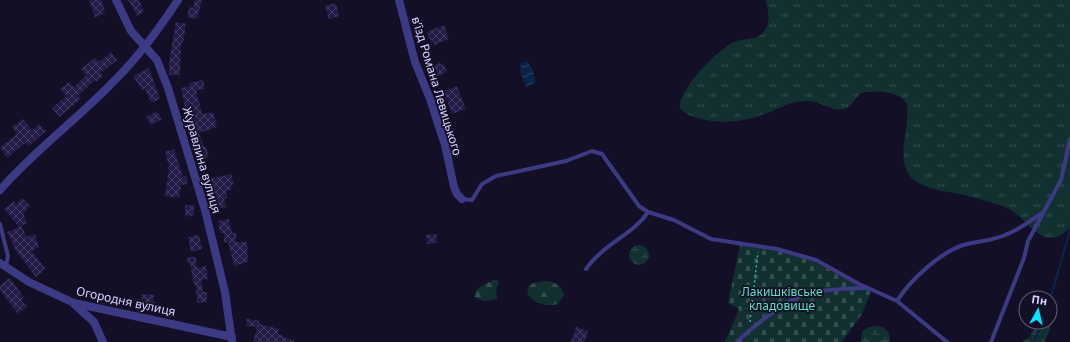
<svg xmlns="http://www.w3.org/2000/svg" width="1070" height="342" viewBox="0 0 1070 342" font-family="'Noto Sans',sans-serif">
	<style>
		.grass { fill: url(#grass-tufts) }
		.forest { fill: url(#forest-firs) }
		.wetland { fill: url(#wetland-marsh) }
		.cemetery { fill: url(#cemetery-stones) }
		.water { fill: url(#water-waves) }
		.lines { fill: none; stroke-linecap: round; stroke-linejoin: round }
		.stream { stroke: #0c2248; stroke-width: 2.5 }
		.building { fill: url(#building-cross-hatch) }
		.path { stroke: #2fb8b0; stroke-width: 1.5; stroke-dasharray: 2 3; stroke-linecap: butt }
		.lane { stroke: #3d3a85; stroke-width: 4 }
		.street { stroke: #3d3a85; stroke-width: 8 }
		.labels { text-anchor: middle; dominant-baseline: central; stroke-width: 3.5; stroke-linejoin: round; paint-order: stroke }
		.street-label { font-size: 12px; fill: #d9d4ff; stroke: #130f26 }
		.park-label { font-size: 12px; fill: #5fe0c0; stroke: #130f26 }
	</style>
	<defs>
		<pattern id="grass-tufts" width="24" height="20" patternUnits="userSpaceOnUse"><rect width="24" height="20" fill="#12302f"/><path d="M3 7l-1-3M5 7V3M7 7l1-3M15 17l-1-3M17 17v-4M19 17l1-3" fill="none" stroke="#344d4e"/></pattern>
		<pattern id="forest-firs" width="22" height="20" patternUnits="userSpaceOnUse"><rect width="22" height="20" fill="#12302f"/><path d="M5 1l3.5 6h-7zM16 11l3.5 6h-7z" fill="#344d4e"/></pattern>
		<pattern id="wetland-marsh" width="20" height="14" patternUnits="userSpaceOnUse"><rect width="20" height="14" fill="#12302f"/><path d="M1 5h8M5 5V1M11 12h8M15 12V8" fill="none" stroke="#344d4e"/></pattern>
		<pattern id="cemetery-stones" width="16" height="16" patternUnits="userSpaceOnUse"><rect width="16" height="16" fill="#12302f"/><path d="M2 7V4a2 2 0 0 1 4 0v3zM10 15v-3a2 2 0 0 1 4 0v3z" fill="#344d4e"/></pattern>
		<pattern id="water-waves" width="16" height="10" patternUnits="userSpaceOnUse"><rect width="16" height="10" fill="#0c2248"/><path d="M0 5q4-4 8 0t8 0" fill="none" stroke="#2f4163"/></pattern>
		<pattern id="building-cross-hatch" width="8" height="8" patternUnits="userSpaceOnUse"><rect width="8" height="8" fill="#241b47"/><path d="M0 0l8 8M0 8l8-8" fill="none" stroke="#433b63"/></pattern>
	</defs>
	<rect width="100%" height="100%" fill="#130f26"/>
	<path class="grass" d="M766 0H1070V228C1040 257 1029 214 1002 206 990 202 977 198 964 195 947 191 922 190 910 176 895 156 911 126 907 104 900 91 875 90 862 93 854 98 853 106 844 109 832 112 821 101 809 101 789 101 779 109 762 115 743 122 721 124 702 119 693 117 686 115 680 108 677 90 718 50 734 42 745 37 757 42 765 30 771 22 768 10 766 0Z"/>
	<path class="forest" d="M493 280H497L499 282 496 290 497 299 484 301 475 298C472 287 486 285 493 280Z
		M548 281C556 283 562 286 564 295L558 304C548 307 534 304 528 295 525 282 538 282 548 281Z"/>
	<path class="wetland" d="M629 255a10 10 0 1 1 20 0a10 10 0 1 1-20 0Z
		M1050 308C1056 318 1049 333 1044 342H1022L1030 337 1036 322H1050Z
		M876 326C886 328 891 331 890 342H861L862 331 869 327Z"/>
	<path class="cemetery" d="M740 245 787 253 815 262 871 292 862 314 842 342H725L739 309 728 303Z"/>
	<path class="water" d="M527 61 532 68 536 82 526 87 520 71 521 63Z"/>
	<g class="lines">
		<path class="stream" d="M1050 300 1070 230
			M1034 342 1042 322"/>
	</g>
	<path class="building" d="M89 0H102L105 14 95 17Z
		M128 0H139L144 12 137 16Z
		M195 0H202L197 19 187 17 189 7 193 8Z
		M336 3 339 16 329 19 325 6Z
		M176 22 186 24 183 43H181L180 75H169V62Z
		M444 25 449 39 434 45 432 40 430 41 427 32Z
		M111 52 117 60 101 73 103 76 96 82 95 80 78 96 81 99 59 117 52 108 66 96 60 89 69 82 74 87 86 75 81 69 95 58 99 62Z
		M440 63 441 65 444 64 447 72 435 78 431 67Z
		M149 68 160 99 151 103 145 88 142 90 133 76Z
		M203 80 205 89 196 90 202 114 213 112 217 127 199 133 204 147H206L209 157 199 160 189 126 192 125 189 110H186L181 88 190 86 189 83Z
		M457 86 466 109 452 114 444 91Z
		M157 111 162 119 151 125 146 117Z
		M23 119 32 130 39 124 46 131 29 146 25 143 7 158 0 147 17 134 12 127Z
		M174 149 183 177 186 176 188 184 181 185 179 198 165 196 169 166 165 152Z
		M231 174 234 184 231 185 232 190 226 191 227 198 224 199 226 207 215 209 209 189 206 190 204 180Z
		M22 198 30 206 23 213 27 223 19 227 4 209 14 201 16 204Z
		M185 205H194V215L185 217Z
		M229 219 232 233H236V242H247L248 262 234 266 228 242 224 243V233H220L218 221Z
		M22 226 26 237 35 234 39 247 32 251 45 268 44 270 36 277 16 251 7 232Z
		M436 234 437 243 427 244 426 235Z
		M199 235 202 249 191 252 188 237Z
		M187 257H196L197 268 206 266 208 279 201 280 203 292H207V302L197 303 196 285H194L190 263 188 264Z
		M10 278 24 298 21 300 27 307 18 314 0 290V285Z
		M142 294 154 295 153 302H156L155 309 141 307Z
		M247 319 260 321 259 324 279 329 278 334 296 342H253L257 327 246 326Z
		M576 327 588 331 585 342H571Z"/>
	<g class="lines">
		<path class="path" d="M750 322 758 252"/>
		<path class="lane" d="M462 199 472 200 482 184 496 176 566 161 592 151 602 154 639 206 648 212 674 220 711 239 777 249 816 260 859 284 897 301 947 342
			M0 224 8 256 6 267
			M586 269C603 244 634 234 648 212
			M897 301C910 280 940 253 963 245 977 241 992 241 1005 235 1019 230 1030 221 1042 213
			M737 342C751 328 784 302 803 295 818 290 848 288 865 288
			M991 342 1024 258 1028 241 1061 180 1070 139"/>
		<path class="street" d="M116 0 131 31 157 60 168 88 205 210 225 292 232 342
			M399 0 415 62 430 99 445 145 454 187 457 194 462 199
			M0 190C36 149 79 118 116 79 141 54 159 29 178 0
			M0 263 29 282 74 303 232 337
			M74 304 94 322 103 342"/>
	</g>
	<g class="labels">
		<g class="street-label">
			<text transform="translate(437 86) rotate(73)">в’їзд Романа Левицького</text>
			<text transform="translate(202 160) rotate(74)">Журавлина вулиця</text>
			<text transform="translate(126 301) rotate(12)">Огородня вулиця</text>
		</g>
		<g class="park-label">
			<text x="782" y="291">Лакишківське<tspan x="782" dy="14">кладовище</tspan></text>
		</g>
	</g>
	<g transform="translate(1038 310) rotate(8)"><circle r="19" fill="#130f26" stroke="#625e7d"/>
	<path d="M0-3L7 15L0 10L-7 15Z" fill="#00e5ff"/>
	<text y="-6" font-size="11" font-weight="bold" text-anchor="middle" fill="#d9d4ff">Пн</text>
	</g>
</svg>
